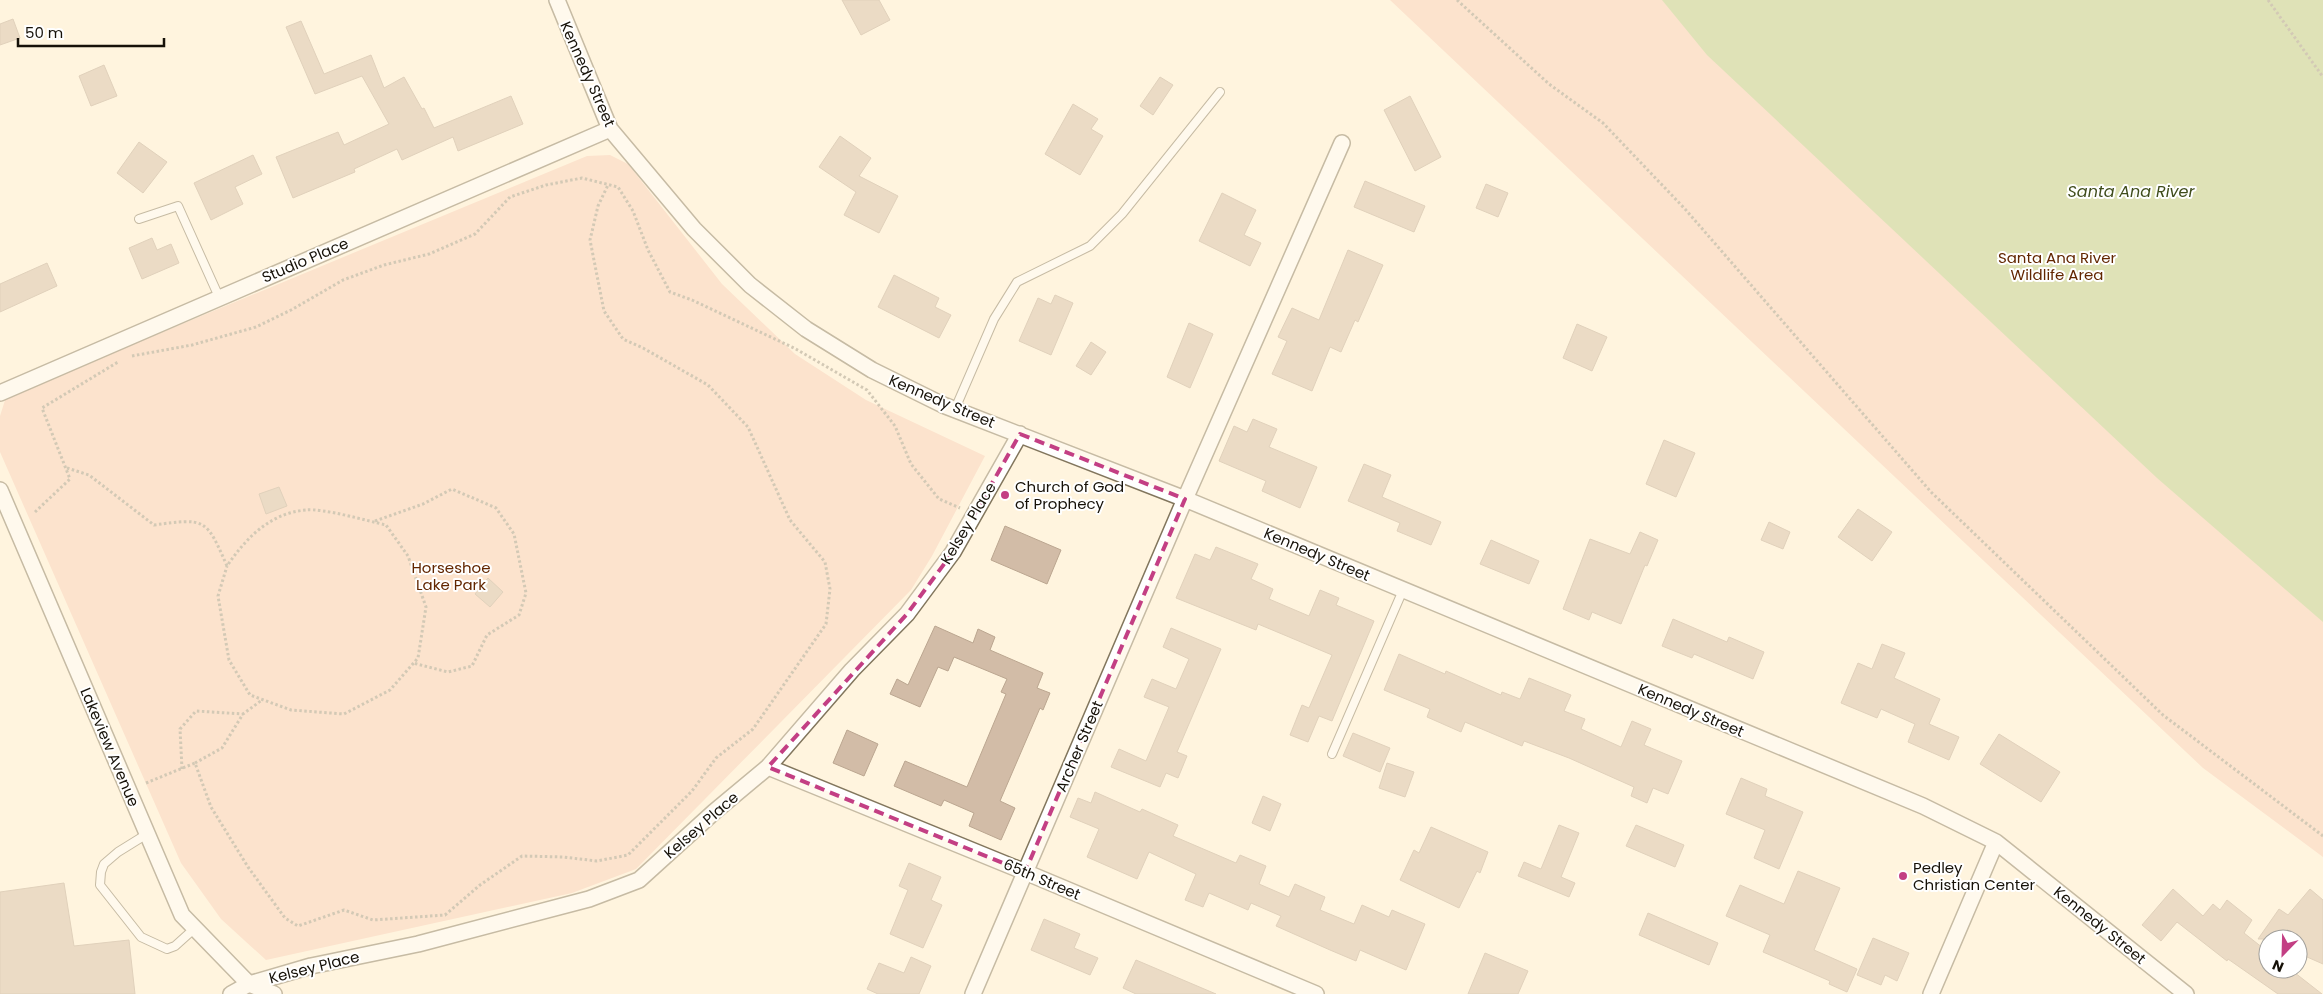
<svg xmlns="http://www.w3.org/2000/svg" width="2323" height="994" viewBox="0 0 2323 994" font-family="Poppins,sans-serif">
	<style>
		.green { fill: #f8ceb9 }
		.water { fill: #b8cd88 }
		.building { fill: #d2bca7; stroke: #bba690 }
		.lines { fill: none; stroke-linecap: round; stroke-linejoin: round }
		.service-casing { stroke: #82765d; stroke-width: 10 }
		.minor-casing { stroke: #82765d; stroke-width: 18 }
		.path { stroke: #9d9584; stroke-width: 3; stroke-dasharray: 2.5 2.5; stroke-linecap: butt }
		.service { stroke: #fff; stroke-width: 8 }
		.minor { stroke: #fff; stroke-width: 15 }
		.marked { fill: none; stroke: #c33f84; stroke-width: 4; stroke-dasharray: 10 6; stroke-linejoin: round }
		.poi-dot { fill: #c33f84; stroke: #fff; stroke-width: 2 }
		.labels { text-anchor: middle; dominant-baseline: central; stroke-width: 4; stroke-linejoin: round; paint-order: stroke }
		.street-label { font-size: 15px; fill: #161108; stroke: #fff }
		.park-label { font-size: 15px; fill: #622600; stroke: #fff }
		.poi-label { font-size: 15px; fill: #161108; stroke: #fff; text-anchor: start }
		.water-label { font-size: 16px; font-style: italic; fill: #3f4c1b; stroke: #fff }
	</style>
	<rect width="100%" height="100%" fill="#fff4de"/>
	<path class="green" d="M1390 0H2323V857L2203 768Z
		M610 155 628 164 722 284 795 354 866 400 985 456 932 556 911 590 636 869 572 893 266 960 221 919 181 863 0 452V416L6 397 587 156Z"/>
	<path class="water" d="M1662 0H2323V622L2157 478 1707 55Z"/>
	<path class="building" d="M842 0H879L890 20 861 35Z
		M13 19 20 38 0 45V24Z
		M301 21 324 74 371 55 384 88 404 77 422 109 424 108 434 128 511 96 523 124 458 151 453 137 402 160 397 149 354 169 355 172 293 198 276 157 338 132 344 145 389 124 362 76 315 94 286 27Z
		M104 65 117 96 91 106 79 76Z
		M1160 77 1173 85 1153 115 1140 106Z
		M1410 96 1441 157 1415 171 1384 110Z
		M1073 104 1098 119 1091 129 1103 136 1080 175 1045 154Z
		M840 136 871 158 859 176 898 196 879 233 844 215 856 192 819 167Z
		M139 142 167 162 143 193 117 173Z
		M253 155 262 174 235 187 243 204 211 220 194 183Z
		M1365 181 1425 206 1414 232 1354 207Z
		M1486 184 1508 193 1498 217 1476 208Z
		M1222 193 1256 210 1244 235 1261 243 1250 266 1199 241Z
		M152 238 157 250 171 244 179 263 142 279 129 248Z
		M1348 250 1383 265 1358 322 1355 320 1341 352 1330 347 1312 391 1272 374 1287 341 1278 337 1292 308 1319 320Z
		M47 263 57 286 0 312V284Z
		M894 275 939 298 935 307 951 315 939 338 878 307Z
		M1055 295 1073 303 1051 355 1019 341 1038 298 1051 304Z
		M1189 323 1213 334 1190 388 1167 377Z
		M1577 324 1607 337 1592 371 1563 358Z
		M1091 342 1106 352 1091 375 1076 366Z
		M1253 419 1277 429 1269 447 1317 467 1300 508 1262 491 1266 481 1219 461 1234 426 1247 432Z
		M1664 440 1695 453 1676 497 1646 484Z
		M1364 464 1391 475 1382 497 1441 522 1431 545 1397 531 1400 523 1348 501Z
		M279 487 287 506 266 514 259 494Z
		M1858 509 1892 532 1872 561 1838 537Z
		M1769 522 1790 532 1783 549 1761 540Z
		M1005 526 1061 550 1047 584 991 560Z
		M1640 532 1658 540 1647 566 1645 565 1621 624 1592 612 1589 620 1563 609 1590 539 1630 554Z
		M1491 540 1539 561 1529 584 1480 564Z
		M1216 547 1258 564 1251 579 1273 589 1269 599 1309 616 1320 590 1339 598 1336 605 1374 621 1332 721 1319 716 1308 742 1290 735 1302 705 1309 708 1332 655 1258 624 1256 630 1176 598 1195 554 1210 560Z
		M488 578 503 592 490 607 475 594Z
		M1673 619 1727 642 1729 637 1764 652 1753 679 1694 654 1692 658 1662 646Z
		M935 626 973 643 978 629 995 637 990 650 1043 673 1037 688 1050 693 1043 710 1040 708 1000 801 1015 808 1001 840 969 826 974 813 944 800 941 806 894 786 905 761 967 787 1006 694 1001 692 1007 679 954 657 948 671 938 667 920 707 890 694 897 679 908 685Z
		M1171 628 1221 649 1177 752 1187 756 1178 778 1166 773 1160 787 1111 767 1119 749 1146 761 1169 707 1144 697 1152 679 1176 689 1189 659 1163 647Z
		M1882 644 1905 653 1894 678 1940 699 1929 724 1959 737 1949 760 1908 742 1915 724 1881 709 1877 718 1841 703 1858 663 1872 669Z
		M1399 654 1445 674 1446 671 1501 695 1502 692 1520 699 1529 678 1571 695 1564 711 1585 719 1581 729 1621 747 1632 721 1651 729 1644 745 1682 761 1668 794 1653 788 1647 803 1631 796 1634 787 1569 758 1524 741 1522 746 1465 722 1461 732 1427 717 1430 709 1384 690Z
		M847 730 878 744 864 776 833 763Z
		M1353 733 1390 748 1380 772 1343 756Z
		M1999 734 2060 772 2041 802 1980 764Z
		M1387 763 1414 772 1405 797 1379 788Z
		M1741 778 1767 789 1765 796 1803 812 1779 869 1754 858 1765 830 1726 814Z
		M1095 792 1140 812 1142 809 1178 825 1173 836 1236 863 1240 855 1266 866 1259 884 1289 897 1295 884 1325 897 1320 910 1354 924 1362 905 1389 917 1392 910 1425 924 1406 970 1360 950 1356 961 1330 950 1276 926 1281 916 1251 903 1248 910 1209 893 1203 907 1185 900 1196 874 1149 852 1137 879 1087 857 1099 829 1070 817 1078 798 1091 803Z
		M1263 796 1281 804 1270 831 1252 823Z
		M1559 825 1579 833 1561 877 1575 883 1569 897 1518 876 1524 862 1541 869Z
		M1636 825 1684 845 1675 867 1626 846Z
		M1431 827 1488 852 1480 873 1477 871 1459 908 1400 880 1414 850 1419 853Z
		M909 863 941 877 931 900 942 905 923 948 890 934 908 890 899 886Z
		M1798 871 1840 888 1814 950 1857 969 1847 992 1829 984 1830 981 1763 952 1770 935 1726 916 1740 885 1784 904Z
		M64 883 74 946 129 940 135 994H0V892Z
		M2173 889 2203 916 2213 904 2220 910 2227 900 2252 920 2244 933 2268 952V969H2290L2322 994H2278L2228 959 2227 961 2177 922 2161 941 2142 925Z
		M2310 889 2323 900V964L2298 953V939H2258L2279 909 2288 915Z
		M1648 913 1718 943 1709 965 1639 935Z
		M1044 919 1080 934 1074 948 1098 958 1090 975 1031 950Z
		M1873 938 1909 953 1897 981 1885 975 1881 985 1857 975Z
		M1485 953 1528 971 1518 994H1468Z
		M911 957 931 966 919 994H878L867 989 879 963 904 973Z
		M1136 960 1216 994H1136L1123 988Z"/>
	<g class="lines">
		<g class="service-casing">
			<path id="service" d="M139 219 178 206 219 297
				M955 409 994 319 1017 282 1090 246 1122 214 1220 92
				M1332 754 1403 590
				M147 834 118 852 104 864 101 872 100 885 141 937 167 949 175 946 195 928"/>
		</g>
		<g class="minor-casing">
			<path id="minor" d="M557 0 610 129 694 229 750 285 806 329 872 370 943 405 1185 499 1923 806 1996 842 2186 994
				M0 393 610 129
				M0 490 182 915 249 984 274 994
				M768 767 1025 872 1316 994
				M231 994 249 984 311 966 418 944 589 899 639 880 714 812 768 767 852 670 907 614 953 552 1020 434
				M973 994 1185 499 1342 143
				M1931 994 1996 842"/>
		</g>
		<path class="path" d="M1457 0 1549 84 1603 123 1685 209 1931 492 2163 715 2323 836
			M2268 0 2323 77
			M132 356 192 345 256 327 291 310 343 280 384 265 429 254 475 234 510 197 546 185 582 178 618 187 633 211 648 250 670 292 692 300 794 348 867 390 895 426 911 464 939 499 960 508
			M67 468 89 475 154 525C206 518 206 518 227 566 246 538 270 513 306 510 323 508 368 521 386 525L408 556 426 607 418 658 390 690 344 714 291 710 250 695 229 660 218 596 227 566
			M35 512 70 479 42 408 118 362
			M375 521 423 504 452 489 496 508 514 534 526 593 519 615 487 635 472 666 448 672 413 663
			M195 763 222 748 243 714 262 700
			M182 769 180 729 196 711 243 714
			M146 783 195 763 211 807 248 867 285 918 298 926 344 910 373 920 445 915 480 885 522 856 563 857 597 861 628 855 692 791 716 758 753 729 826 624 830 589 825 562 790 520 748 427 708 385 643 348 623 339 604 311 590 240 598 206 608 185"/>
		<use href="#service" class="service"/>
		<use href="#minor" class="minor"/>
	</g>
	<path d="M0 0H2323V994H0ZM1020 434 1185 499 1025 872 768 767 907 614 953 552Z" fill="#fff4de" fill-opacity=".55" fill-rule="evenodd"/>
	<path class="marked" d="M1020 434 1185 499 1025 872 768 767 907 614 953 552Z"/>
	<g class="poi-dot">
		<circle cx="1005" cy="495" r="5"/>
		<circle cx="1903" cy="876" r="5"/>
	</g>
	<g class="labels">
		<g class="street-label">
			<text transform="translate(588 74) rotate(66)">Kennedy Street</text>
			<text transform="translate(305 260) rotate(-23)">Studio Place</text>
			<text transform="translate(942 401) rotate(23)">Kennedy Street</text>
			<text transform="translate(968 523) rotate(-59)">Kelsey Place</text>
			<text transform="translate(1317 554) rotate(23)">Kennedy Street</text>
			<text transform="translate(1691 710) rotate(23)">Kennedy Street</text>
			<text transform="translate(1079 746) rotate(-67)">Archer Street</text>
			<text transform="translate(110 747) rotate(67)">Lakeview Avenue</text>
			<text transform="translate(701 825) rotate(-41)">Kelsey Place</text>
			<text transform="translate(1042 879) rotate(23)">65th Street</text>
			<text transform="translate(2100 925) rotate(39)">Kennedy Street</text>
			<text transform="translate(314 967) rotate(-14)">Kelsey Place</text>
		</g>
		<g class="park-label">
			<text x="2057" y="257">Santa Ana River<tspan x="2057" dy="17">Wildlife Area</tspan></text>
			<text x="451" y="567">Horseshoe<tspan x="451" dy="17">Lake Park</tspan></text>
		</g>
		<g class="poi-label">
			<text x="1015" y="486">Church of God<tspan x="1015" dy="17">of Prophecy</tspan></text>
			<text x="1913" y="867">Pedley<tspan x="1913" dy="17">Christian Center</tspan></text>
		</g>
		<g class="water-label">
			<text x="2131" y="191">Santa Ana River</text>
		</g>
	</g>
	<g transform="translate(2283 954) rotate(203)"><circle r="24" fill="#ffffff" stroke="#a2a09c"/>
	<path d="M0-4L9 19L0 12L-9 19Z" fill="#c33f84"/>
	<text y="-8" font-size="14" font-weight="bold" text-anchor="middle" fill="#161108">N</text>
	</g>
	<path d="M18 38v8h146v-8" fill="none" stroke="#161108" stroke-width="2.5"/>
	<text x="25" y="38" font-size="15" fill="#161108" stroke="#ffffff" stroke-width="4" paint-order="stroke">50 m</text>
</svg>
